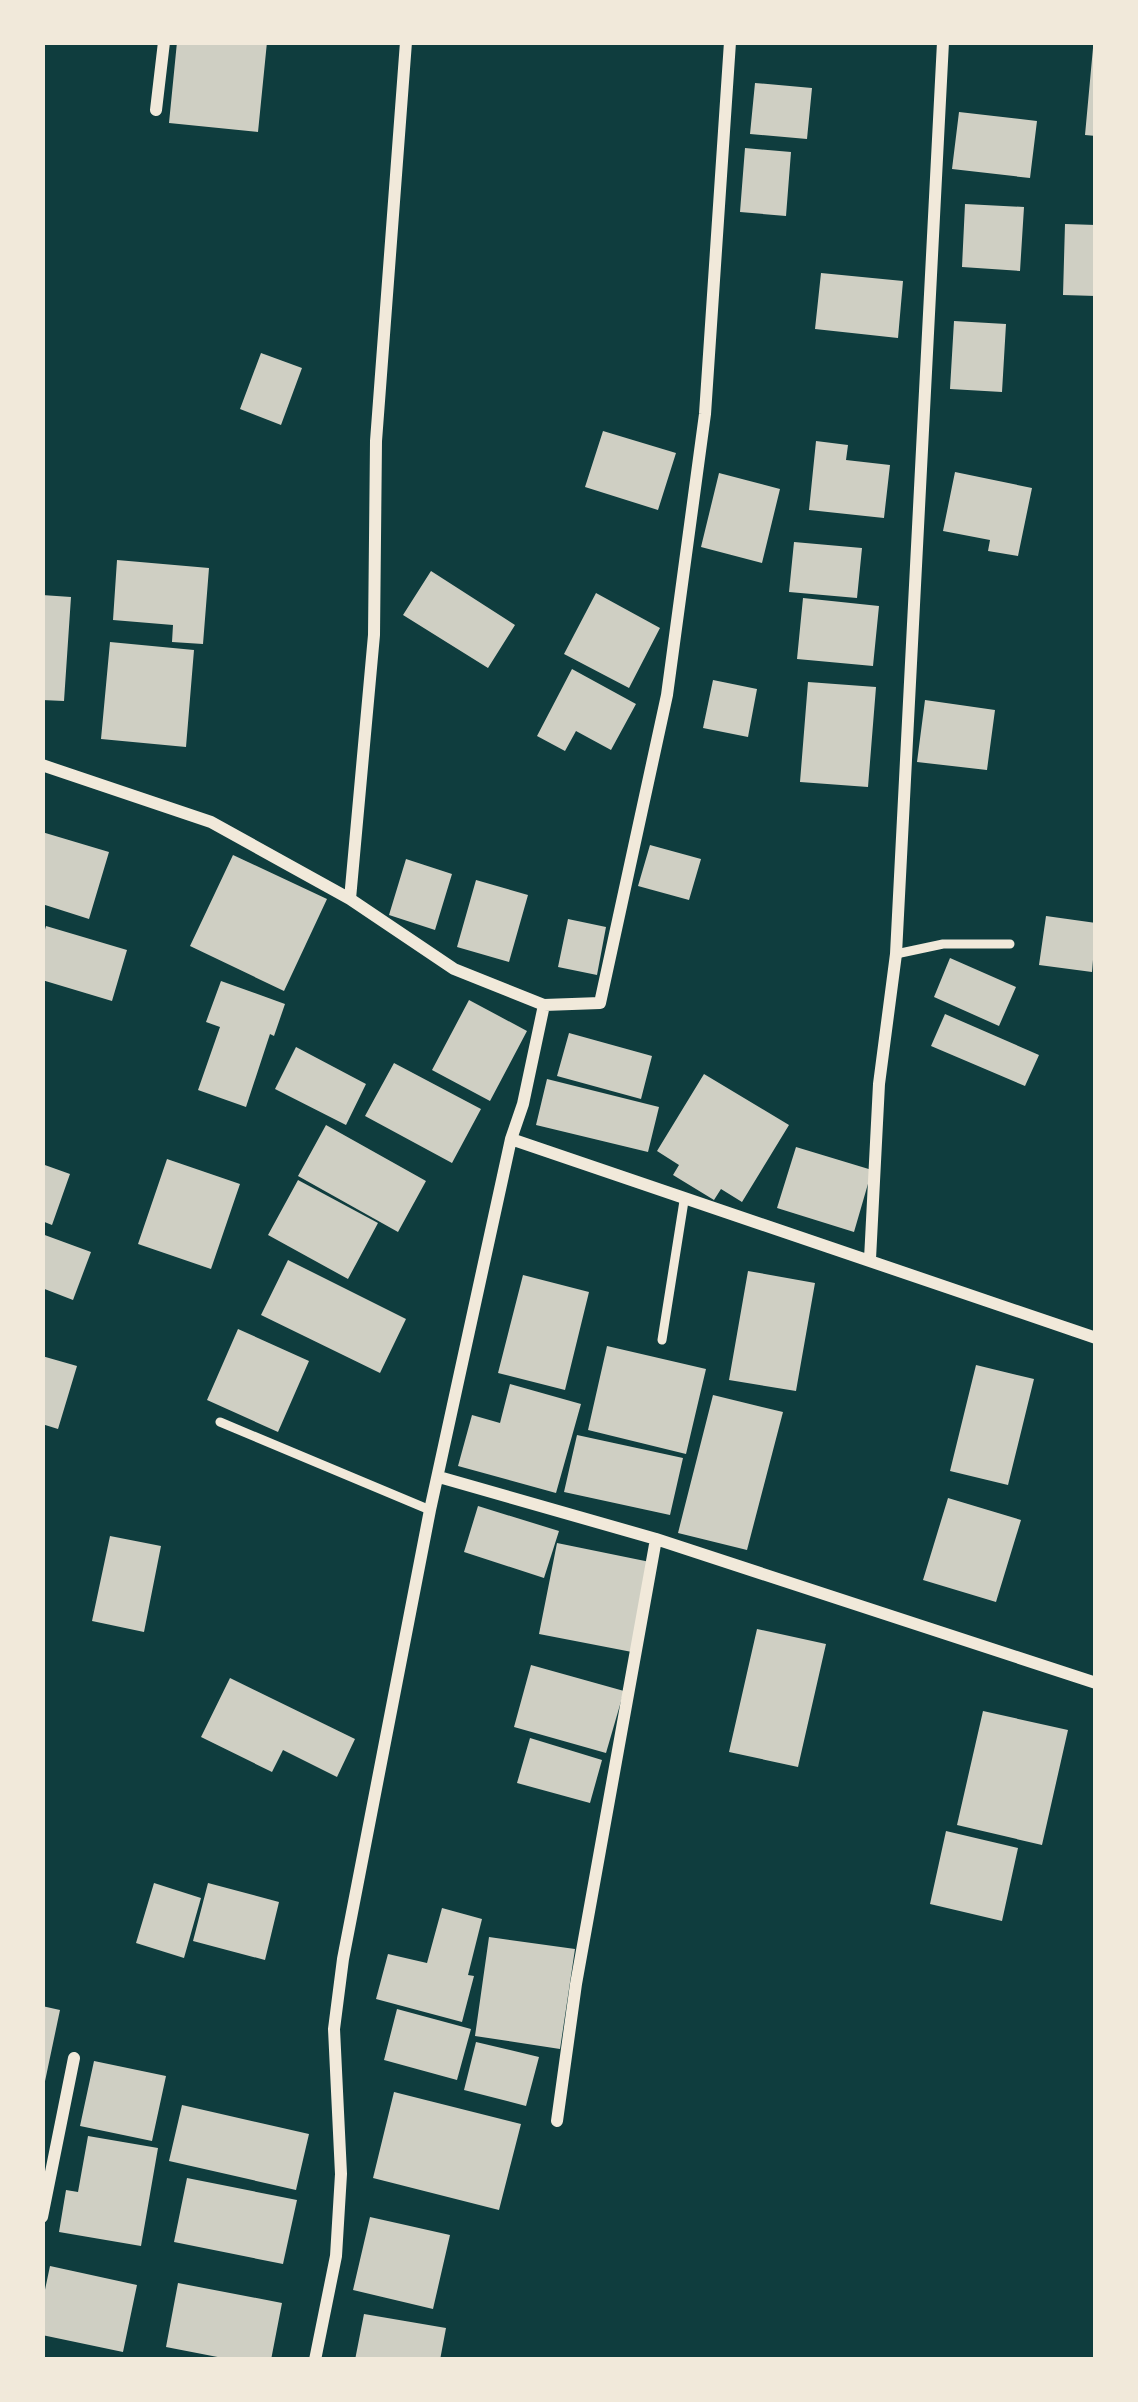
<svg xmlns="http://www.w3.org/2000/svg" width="1138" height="2402" viewBox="0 0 1138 2402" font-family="Figtree,sans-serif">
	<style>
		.building { fill: #cfcfc3 }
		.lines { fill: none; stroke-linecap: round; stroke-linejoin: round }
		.service { stroke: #f1e9da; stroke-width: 9 }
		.minor { stroke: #f1e9da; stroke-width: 12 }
	</style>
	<rect width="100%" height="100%" fill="#0f3d3e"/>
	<path class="building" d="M177 42H267L258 132 169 123Z
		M1093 48 1096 49V136L1085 135Z
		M755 83 812 88 807 139 750 134Z
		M959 112 1037 121 1030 178 952 169Z
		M745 148 791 152 786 216 740 212Z
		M965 204 1024 207 1020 271 962 267Z
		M1065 224 1096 225V296L1063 295Z
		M821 273 903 281 898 338 815 329Z
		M954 321 1006 324 1002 392 950 389Z
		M261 353 302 368 281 425 240 409Z
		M603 431 676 453 658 510 585 487Z
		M816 441 848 445 846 460 890 465 884 518 809 510Z
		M955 472 1032 488 1018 556 988 551 990 540 943 531Z
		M719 473 780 489 762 563 701 547Z
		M794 542 862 548 857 598 789 592Z
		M117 560 209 568 203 644 172 642 173 625 113 620Z
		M431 571 515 625 488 668 403 615Z
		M596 593 660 628 629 688 564 654Z
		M42 595 71 597 64 701 42 700Z
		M803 598 879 606 873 666 797 659Z
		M110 642 194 650 186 747 101 739Z
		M572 669 636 704 611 750 576 731 565 751 537 736Z
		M713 680 757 689 748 737 703 728Z
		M808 682 876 687 868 787 800 782Z
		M925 700 995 710 987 770 917 762Z
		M42 832 109 852 89 919 42 904Z
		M650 845 701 859 689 900 638 886Z
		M233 855 327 899 284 991 190 946Z
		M406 859 452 874 435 930 389 915Z
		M476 880 528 895 509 962 457 947Z
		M1046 916 1096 923 1092 972 1039 965Z
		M568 919 606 927 597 975 558 967Z
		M46 926 127 950 112 1001 42 980V941Z
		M950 958 1016 987 999 1026 934 997Z
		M221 981 285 1004 274 1036 270 1034 246 1107 198 1090 220 1027 206 1022Z
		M469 1000 527 1031 490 1101 432 1070Z
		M945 1014 1039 1055 1025 1086 931 1046Z
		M569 1033 652 1056 641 1099 557 1076Z
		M296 1047 366 1084 346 1125 275 1089Z
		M394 1063 481 1109 452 1163 365 1116Z
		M704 1074 789 1125 742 1202 721 1189 714 1200 673 1175 679 1165 657 1151Z
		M547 1079 659 1107 648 1152 536 1125Z
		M326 1125 426 1181 398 1232 298 1176Z
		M796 1147 872 1170 854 1232 777 1208Z
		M167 1159 240 1184 211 1269 138 1244Z
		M42 1164 70 1174 52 1225 42 1221Z
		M298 1180 378 1223 348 1279 268 1235Z
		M42 1234 91 1252 73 1300 42 1288Z
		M288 1260 406 1319 380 1373 261 1315Z
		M748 1271 815 1283 796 1391 729 1380Z
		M523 1275 589 1292 565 1390 498 1373Z
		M238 1329 309 1361 278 1432 207 1400Z
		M607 1346 706 1369 686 1454 588 1430Z
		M42 1356 77 1366 58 1429 42 1424Z
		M976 1365 1034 1379 1008 1485 950 1471Z
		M510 1384 581 1404 556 1493 458 1466 472 1415 500 1423Z
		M713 1395 783 1412 747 1550 678 1533Z
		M577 1435 683 1458 670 1515 564 1492Z
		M948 1498 1021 1520 996 1602 923 1580Z
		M478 1506 559 1531 544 1578 464 1552Z
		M110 1536 161 1546 144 1632 92 1621Z
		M557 1543 650 1562 632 1652 539 1634Z
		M757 1629 826 1644 798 1767 729 1752Z
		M531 1665 624 1691 606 1753 514 1727Z
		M230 1678 355 1739 337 1777 283 1750 272 1772 201 1737Z
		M983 1711 1068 1730 1042 1845 957 1825Z
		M530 1738 602 1760 590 1803 517 1783Z
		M946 1831 1018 1848 1002 1921 930 1904Z
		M154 1883 201 1898 184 1958 136 1943Z
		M208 1883 279 1902 265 1960 193 1941Z
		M442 1908 482 1919 468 1975 474 1976 462 2022 376 1999 388 1954 427 1963Z
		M489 1937 575 1949 560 2049 475 2036Z
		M42 2006 60 2010 44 2086H42Z
		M397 2009 471 2029 457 2080 384 2060Z
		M476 2042 539 2057 526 2106 464 2090Z
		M94 2061 166 2076 152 2141 80 2126Z
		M394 2092 521 2124 499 2210 373 2178Z
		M182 2105 309 2134 296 2190 169 2161Z
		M88 2136 158 2148 141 2246 59 2232 66 2190 78 2192Z
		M187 2178 297 2200 283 2264 174 2242Z
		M370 2217 450 2235 433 2309 353 2290Z
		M50 2266 137 2285 123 2352 42 2335V2304Z
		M178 2283 282 2303 271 2360H233L166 2347Z
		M364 2314 446 2328 440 2360H355Z"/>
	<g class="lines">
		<path class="service" d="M896 954 943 944H1010
			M662 1340 684 1201
			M220 1422 430 1510"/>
		<path class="minor" d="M156 110 164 42
			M42 765 211 822 350 899 454 969 544 1005 600 1003 667 695 705 414 730 42
			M350 899 374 635 376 441 406 42
			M511 1139 1096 1338
			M870 1259 879 1084 896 954 943 42
			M439 1477 656 1539 1096 1683
			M557 2121 576 1984 656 1539
			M42 2217 74 2058
			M315 2360 336 2256 341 2174 334 2029 343 1959 430 1510 511 1139 523 1104 544 1005"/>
	</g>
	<rect width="1138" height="2402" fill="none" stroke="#f1e9da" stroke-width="90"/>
</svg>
